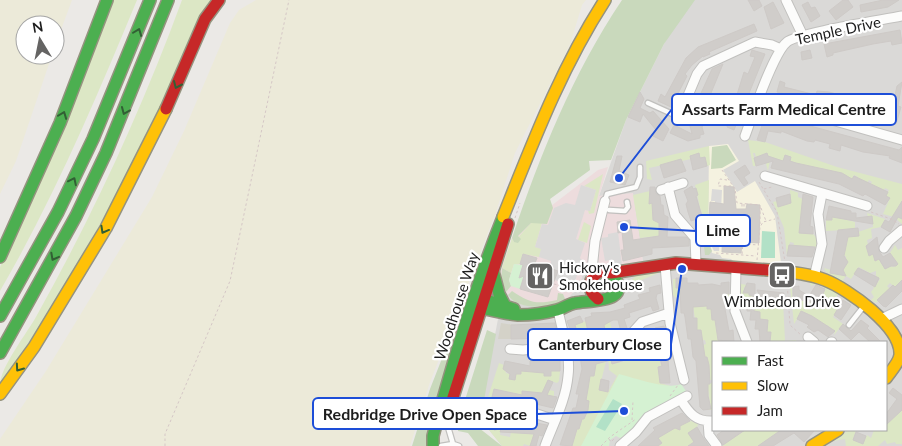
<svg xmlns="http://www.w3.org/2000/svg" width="902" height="446" viewBox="0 0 902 446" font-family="Lato,sans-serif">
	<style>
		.residential { fill: #dad9d7; fill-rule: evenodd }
		.commercial { fill: #eddcdd }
		.education { fill: #f5f2e0 }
		.construction { fill: #d4d2c8 }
		.farmland { fill: #ecead9 }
		.grass { fill: #dce7c5 }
		.forest { fill: #c9d9bc }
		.park { fill: #d5f1d2 }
		.pitch { fill: #b2e1c7 }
		.parking { fill: #dbdad9 }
		.building { fill: #d0cdca; stroke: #cecac7 }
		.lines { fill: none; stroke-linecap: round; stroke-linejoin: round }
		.lane-casing { stroke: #c1c0be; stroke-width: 7 }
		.street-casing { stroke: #c1c0be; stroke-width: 11 }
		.fast-casing { stroke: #95937f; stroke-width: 14 }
		.slow-casing { stroke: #95937f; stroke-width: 14 }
		.jam-casing { stroke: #95937f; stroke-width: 14 }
		.path { stroke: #d5c7c6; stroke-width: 1; stroke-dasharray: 2.5 2.5; stroke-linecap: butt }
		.lane { stroke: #fcfcfb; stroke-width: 4.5 }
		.street { stroke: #fcfcfb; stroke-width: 9 }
		.fast { stroke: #4caf50; stroke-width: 11 }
		.slow { stroke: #ffc107; stroke-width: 11 }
		.jam { stroke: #c62828; stroke-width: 11 }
		.oneway { stroke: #325f34 }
		.labels { text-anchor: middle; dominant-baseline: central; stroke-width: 4.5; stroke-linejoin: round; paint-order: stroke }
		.street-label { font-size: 15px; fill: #1d1d1d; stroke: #fff }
		.poi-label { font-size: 15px; fill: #1d1d1d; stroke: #fff; text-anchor: start }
		.leader { fill: none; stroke: #1d4ed8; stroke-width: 2 }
		.callout-dot { fill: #1d4ed8; stroke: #fff; stroke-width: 2 }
		.callout { fill: #fff; stroke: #1d4ed8; stroke-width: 2 }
		.callout-label { font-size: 16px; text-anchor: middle; font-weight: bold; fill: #1d1d1d }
	</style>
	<rect width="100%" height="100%" fill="#ebe9e6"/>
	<path class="residential" d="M686 0H902V446H502L489 430 483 415 482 402 504 288 510 298 580 284 583 273 613 269 643 262 633 194 599 196 626 120ZM713 342H886V430H713Z"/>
	<path class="commercial" d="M608 167 599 196 633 193 643 262 613 269 583 273 580 284 566 301 533 306 519 304 510 298 504 288 500 272 513 235 598 170Z"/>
	<path class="education" d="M728 144 739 161 723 170 737 192 755 181 775 216 781 263 734 262 731 259 722 258 720 255 712 253 708 234 709 146Z"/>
	<path class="construction" d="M501 323 514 325 511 339H498Z"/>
	<path class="farmland" d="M0 0H72L55 46V25H25V55H52L16 161 0 194Z
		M256 0H586L582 5 570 44 515 153 496 212 429 385 410 446H0V439L46 371 152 197 184 131 230 23 239 10Z"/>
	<path class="grass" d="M111 0H137C96 99 54 198 0 291V267Z
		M182 0H213L139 156 54 305 0 385C0 367 28 332 37 315 94 213 142 109 182 0Z
		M748 140 765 142 837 167 902 184V224L894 217 883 214 890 198 886 196 889 190 885 188 883 192 880 191 881 189 870 185 872 182 869 180 867 183 856 181 858 177 854 175 852 179 854 180 842 178V173L837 172 836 174 822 168H812L790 161 791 157 785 155V161L770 160 768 171 766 164 770 160 767 153 756 157 755 153H753L756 166H753Z
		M709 146 710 165 707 166 705 157 700 158 699 153 694 157 690 155 691 159 649 168 652 180 647 179 646 161Z
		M603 174 594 213 589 214 588 210 590 211 596 190 584 186Z
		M709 180 708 225 704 227 703 224 706 223 700 208 695 185Z
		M790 190 802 194 798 193V197L807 201 799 233 813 234 818 239V247L793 246 794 243 790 242 787 256 784 228 773 202 777 201 778 207 791 203Z
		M650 191 649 203H652L653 219 659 223V236L640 238 633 195Z
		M867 213 885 219 881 227 871 229 872 238 867 240 868 245 866 246 869 255 873 254 875 261 882 258 879 260 885 269 891 266 894 267 897 263 890 253 895 245 898 250 902 248V280L899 291 890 283 887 286 890 289 876 303 871 300 874 297 871 292 874 288 872 285 873 283 876 285 880 279 876 276V271L870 273 859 267 851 279 846 276 843 280 846 284 826 272 824 268 831 270 830 273 843 274 846 256H844L845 230 826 231V220H832V216L855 222V236H859L858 232 873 227 872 217H868Z
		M584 222 591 226 587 243 578 240Z
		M531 223H542L535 247 542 248 539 257 523 254 520 264H514L511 273 502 268 512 238 514 242Z
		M657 270 661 272 627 286V284L638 274Z
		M789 278H791L793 301 800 300V295L817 306 823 298 820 296 825 288 817 283 811 286 808 278 827 286 838 294 836 298 842 302 833 317 843 324 834 335 835 331 827 325 824 328 812 316 810 319 808 314 802 311 794 324Z
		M673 279H676V288C694 288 711 295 729 293L730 301 725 303V301L719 302 715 314 711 315 712 320H715L722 334 717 335 718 340H724V342H713V410H703L711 409 707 384 712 383V380H708L707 357H705L703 345 706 344 705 340 698 341 701 337V330H697L693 307 680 296 676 298 673 295Z
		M741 284 747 285 746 287H744V293H749L751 296 757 295V299L763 300 764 303H767L768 299 780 306 783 301 785 341 796 340 797 342H770L771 332H767L768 320 760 322V312L754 311V305L741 304Z
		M586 321 587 325 610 322 613 337 606 340 604 334 593 337 594 341 586 343 589 340 587 332 578 335 575 325Z
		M669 336V346L658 353 661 366 658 367 660 383 670 386 599 446H572L577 429H579L589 401 586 400 590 376H594L595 368 585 367 594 359 599 358 601 363 606 361 599 390 608 392 617 376 609 370 608 355 610 354 613 364 638 358 637 355 661 338Z
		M499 363 504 365 506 373 510 374 509 379 515 380 516 374H521V371H560L559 381 557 383 548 380 546 385 549 390 554 391V397L523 391 522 395 494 389 492 397H488Z
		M902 410V444H896L895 442 887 444 885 440 878 446H846L845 439 833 441 849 430H856L853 440 863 444 867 435 871 438 874 430H886V425Z
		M691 421 698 424 692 446H658L662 443 658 438 676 427 680 428 679 425Z
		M494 428 501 429 500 435 510 437 511 432 540 435 537 442 532 440 530 446 524 444 523 446H502L489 430Z
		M745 430H781L759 446H722Z"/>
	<path class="forest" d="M622 0H695L664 44 626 120 611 160 589 161 590 170 550 199 553 208 547 224 531 223 518 236 521 239 518 243 514 242 512 238C540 155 573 73 622 0Z
		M727 145 736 160 722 168 711 169 712 147Z
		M708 225V243L712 251 709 255H705L703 237 699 230Z
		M483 254 426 446H412L430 389Z
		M502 268 511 273 509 280 511 286 506 292 501 279Z
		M512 291C529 302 535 305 557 300L558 293 563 294 566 301C551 307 519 312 508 295Z
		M487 330 496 334 479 428 502 446H478L468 433 458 431 459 419Z"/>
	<path class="park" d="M514 264 523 265 520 274 524 275 520 289 511 286 509 280Z
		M619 374C635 378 667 390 681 384L686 391C675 402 656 403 645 414 636 423 633 435 620 438L616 436 610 440 609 446H581Z"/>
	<path class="pitch" d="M762 231 775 232V258H761Z
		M613 399 622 404 605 431 596 427Z"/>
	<path class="parking" d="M581 185 596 190 590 211 585 210 576 239 585 243 580 258 582 260 572 290 560 286 561 282 555 280 558 271 550 268 551 261 539 257 541 249 535 247 542 224 548 225 554 208 566 203 575 205Z
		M712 189 722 190 719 251H714L710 243V221H715V201H711Z
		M618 232 622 265 611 267 610 260 605 261 601 238 608 237V234Z"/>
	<path class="building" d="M748 0H759L762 6 754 11Z
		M843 0H848L853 7 836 20 829 11Z
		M883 0H899L888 7 861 12 860 5Z
		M773 2 784 23 771 29 764 7Z
		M808 2 811 8 815 7 820 16 811 22 802 5Z
		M754 24 757 31 709 52 710 54 703 57V56L692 65 685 74 687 76 671 107 658 101 661 94 665 97 686 58 698 47Z
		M900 30 902 43 892 45 891 41 873 44 833 53V55L827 57 824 44Z
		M752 50 765 54 734 130 727 127 744 72 748 74 755 57 750 56Z
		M810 50 812 58 802 60 801 52Z
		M723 64 711 93 713 94 701 117 692 113 712 69Z
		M780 81 785 83 784 87 816 95 817 91 829 92 869 103 870 100 876 102 874 109 891 114 897 86 902 82 898 106 901 107 896 124 877 117 777 92Z
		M640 92 644 99 640 108 650 113 653 111 669 129 663 141 653 136 656 130 643 114 640 122 628 117Z
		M766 114 899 150 902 147V163L889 158 890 156 863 152 841 145 840 151 829 148 830 144 815 140 814 142 807 141 781 131V133L768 131 765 142 757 140Z
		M699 117 706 121 702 127 704 134 700 135V138L688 141 670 133 674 125 692 134 690 126 694 125Z
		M699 153 700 158 705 157 707 166 693 170 690 156Z
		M767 153 768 156 783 161 785 155 791 157 790 161 796 163 842 173 852 179 854 176 888 192 886 196 890 198 885 205 865 194 863 196 839 184 771 168 773 161 756 166 754 158Z
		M617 156H622L619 171 629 175 625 185 610 182Z
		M681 159 686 171 664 178 660 165Z
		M745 165 750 173 744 177 748 183 744 186 734 172Z
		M692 186 693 189 696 188 698 195 696 196 706 230 702 232 697 219 691 221 688 212 686 204 688 201 684 191Z
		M724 186 734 187 736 209H746L747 204 760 205 759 243 742 242 741 253 722 252 723 219 709 217 710 202 724 204Z
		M650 187H655L656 194 660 196 661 205H663L664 215 668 217 667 237H686L689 240V246L652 248V254L623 261 621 250H624L622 232 618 233 617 222 630 220 633 240 659 236V223L653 220 652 203 649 204Z
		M790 194 791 203 778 207 776 198Z
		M803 194 813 197 810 226 813 227V234L799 233Z
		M902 201V219L898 217 890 232 881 227 885 220 889 222Z
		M829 206 851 211V213H856V218L872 216 873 224 832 217V220H826Z
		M858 228 859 236 848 237 844 256 848 262 843 270 846 276 830 273 838 230Z
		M877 237 879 251 883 257 890 253 898 264 896 266H891L885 269 879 259 875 261 873 254 869 256 866 246Z
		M789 245 815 247 812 257 787 256Z
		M523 254 537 258 535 263 558 271 548 297 520 289 524 276 519 278 523 265 520 264Z
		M858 268 879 278 875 287 854 274Z
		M676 278H687V283H698V285L712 284 721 286V283L729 282V294H724L725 309 729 331 733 330 734 342 718 340 715 320H712L711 309H707V306L693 307V318H697V330H701L705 357H707L709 365 710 384H708V396L711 409 703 410 700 407 696 361 693 357 691 339H688L685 317 684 313H681L680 288H676Z
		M902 280V291L886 307 883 306 877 300 893 285 895 287Z
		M747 283 755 284V297L749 295V293H743Z
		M660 285 661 293 657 294 656 298 659 309 653 311 651 306 629 313 630 317 624 319 627 328 621 332 618 320H613L604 325 606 334 580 341 578 335 588 332 585 318 592 316 591 313 610 312 625 308 624 305 640 299 638 295 650 292 649 288Z
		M816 285 825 289 818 307 807 300 793 301V287L799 286V290L809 296Z
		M757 290 784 293V300L777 306 768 297 767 303 763 301Z
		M843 300 851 305 841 320 834 315Z
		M747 304 754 305V311L760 312V319L768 320 767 332H771L770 342H760L759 329H755L756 320H750L751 311H747Z
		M801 311 812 316 835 331 828 337 818 330 814 332 807 327 809 325 797 319Z
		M580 316 583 322 575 325 578 335 573 337 567 321Z
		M861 320 869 326 867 328 881 342H870L859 332 851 340 839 329 843 324 851 331Z
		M555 323 556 332H546L547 338 511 339V325Z
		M664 326 671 359 668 360 670 383H660L658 367 662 366 658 350 612 364 611 360 596 364 594 376H590L588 389 586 400 589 401 588 410 584 419H582L579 429H577L572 446 560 445 573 408H576L579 394H576L582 369 580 356 593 354 594 359 647 345 644 336 656 333 655 328Z
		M560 360V371H551V376H544V373L521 371V374H516L515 380 509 379 510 374 503 369 505 361 530 366V361Z
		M601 379 609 381 608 392 599 390Z
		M548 380 553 382 547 395 557 397 553 408 519 400 518 402 492 397 494 389 522 395V391L542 393Z
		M893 388 902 395V410L886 425V414L897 399 889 393Z
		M682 413 690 421 680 426V430L675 428 658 438 662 443 658 446H638L655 430 653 428Z
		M512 421H525L547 425 542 436 539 435 536 446H530L534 434 500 432 501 429 494 430 493 424 499 422 512 424Z
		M697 427 704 439 709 446H688L694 442 688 433Z
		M724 430H745L723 445 717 435Z
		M781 430H815L804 442 794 433 773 446H758Z
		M856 432 866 436 863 444 853 440Z"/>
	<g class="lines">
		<g class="lane-casing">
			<path id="lane" d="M648 103 679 117
				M605 201 607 194 636 187 640 177V167
				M609 210 625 211 628 207 627 202
				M849 325 864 306
				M448 414V427L453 444
				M441 446 453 444 459 446"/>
		</g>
		<g class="street-casing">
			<path id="street" d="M786 0 803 36
				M758 99 902 140
				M679 117 697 74 703 66 755 42 772 45 781 49
				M745 136C752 117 773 53 787 42 797 33 883 20 902 16
				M765 176 867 206
				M668 187 675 215 695 238 696 263
				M661 190 683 183
				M884 248 889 241 902 230
				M665 265 670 323 684 380
				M736 268 735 311 747 342
				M814 277 822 244 818 214 822 194
				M591 279 595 241 605 201
				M883 318 902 309
				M808 337 814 342
				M831 342H832
				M510 349 523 350 565 346
				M566 350 618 341 633 332 642 322 669 313
				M681 400C689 413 696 422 713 421
				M489 410H525L555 420
				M708 421 709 435 717 446
				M545 446C553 424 566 400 568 376 571 355 562 331 558 310
				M620 446 636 432 648 417 687 396"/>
		</g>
		<g class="fast-casing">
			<path id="fast" d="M0 257 60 123 107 0
				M493 271 499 294 505 306
				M483 299 514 309
				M480 308C492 310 506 314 518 315 530 315 546 313 557 310 563 309 568 304 575 303 591 300 636 303 611 273
				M0 316 58 212 93 139 150 0
				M0 353 76 216 106 153 168 0
				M433 446V436C453 361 474 289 503 217"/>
		</g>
		<g class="slow-casing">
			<path id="slow" d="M503 217C533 142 561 68 605 0
				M768 270C787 272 807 273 825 280 848 289 902 327 900 355 899 363 890 372 886 378
				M0 394 34 347 106 228 166 109
				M812 446 838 430"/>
		</g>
		<g class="jam-casing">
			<path id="jam" d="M166 109 205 19 219 0
				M598 299C586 290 588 278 601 271L611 273 676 263 768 270
				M449 410 508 224"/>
		</g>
		<path class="path" d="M722 170 735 189 737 203 760 205
			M727 180 720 179 718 186H731
			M759 182 777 212 785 262
			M764 189 772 187
			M742 204V209
			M744 204V207L746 206
			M761 208 766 221
			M871 212 891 219 899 224
			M515 218 520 203
			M760 224V206
			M716 253 756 256
			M742 254 743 244 759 245
			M757 260 760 227 763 222 775 219
			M787 281 790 325 801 335
			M554 284 558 285
			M670 396 678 385
			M632 420 633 401
			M455 428V417
			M609 439 611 442 614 439
			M165 446V434L230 281 289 0
			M601 446 610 437 636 419"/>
		<use href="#lane" class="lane"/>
		<use href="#street" class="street"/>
		<use href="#fast" class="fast"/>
		<use href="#slow" class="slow"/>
		<use href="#jam" class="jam"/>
	</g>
	<defs><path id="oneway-chevron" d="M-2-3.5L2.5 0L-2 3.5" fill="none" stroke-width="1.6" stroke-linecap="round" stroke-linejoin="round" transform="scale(1.25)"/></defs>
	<g class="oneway">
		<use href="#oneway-chevron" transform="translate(138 32) rotate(-69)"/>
		<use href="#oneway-chevron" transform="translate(177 85) rotate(114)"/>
		<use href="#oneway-chevron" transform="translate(125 111) rotate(113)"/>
		<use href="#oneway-chevron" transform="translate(63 115) rotate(-69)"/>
		<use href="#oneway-chevron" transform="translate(73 181) rotate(-64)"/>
		<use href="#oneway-chevron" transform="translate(104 230) rotate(119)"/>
		<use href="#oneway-chevron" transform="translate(54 257) rotate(118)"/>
		<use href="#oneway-chevron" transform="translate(19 368) rotate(125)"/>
	</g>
	<defs>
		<g id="bus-square" transform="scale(1.4375)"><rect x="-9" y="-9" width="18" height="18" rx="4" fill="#656463" stroke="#fff"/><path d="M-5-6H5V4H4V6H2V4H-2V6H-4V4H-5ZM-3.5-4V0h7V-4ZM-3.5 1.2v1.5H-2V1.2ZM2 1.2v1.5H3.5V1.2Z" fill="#fff"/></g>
		<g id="restaurant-square" transform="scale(1.4375)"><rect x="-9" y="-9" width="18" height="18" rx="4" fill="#656463" stroke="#fff"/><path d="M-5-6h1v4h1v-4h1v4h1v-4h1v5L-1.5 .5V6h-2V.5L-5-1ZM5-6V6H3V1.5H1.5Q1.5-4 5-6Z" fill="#fff"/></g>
	</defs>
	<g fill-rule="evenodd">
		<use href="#bus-square" x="782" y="275"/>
		<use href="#restaurant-square" x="540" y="276"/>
	</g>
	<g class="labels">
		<g class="street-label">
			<text transform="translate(838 30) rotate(-12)">Temple Drive</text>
			<text transform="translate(456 306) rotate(-72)">Woodhouse Way</text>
		</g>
		<g class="poi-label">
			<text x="559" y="267">Hickory's<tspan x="559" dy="17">Smokehouse</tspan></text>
			<text x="782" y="301" text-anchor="middle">Wimbledon Drive</text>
		</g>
	</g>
	<path class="leader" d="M619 178L672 109M624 227L696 231M682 269L671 344M624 411L537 414"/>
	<g class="callout-dot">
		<circle cx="619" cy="178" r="5"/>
		<circle cx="624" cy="227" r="5"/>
		<circle cx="682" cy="269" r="5"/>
		<circle cx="624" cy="411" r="5"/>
	</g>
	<g class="callout">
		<rect x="672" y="94" width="224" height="31" rx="5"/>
		<rect x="696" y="215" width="54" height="31" rx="5"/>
		<rect x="528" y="329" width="143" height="31" rx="5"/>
		<rect x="313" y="398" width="224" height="31" rx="5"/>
	</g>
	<g class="callout-label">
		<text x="784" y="115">Assarts Farm Medical Centre</text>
		<text x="723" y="236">Lime</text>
		<text x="600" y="350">Canterbury Close</text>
		<text x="425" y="420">Redbridge Drive Open Space</text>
	</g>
	<rect x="712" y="341" width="175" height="90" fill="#ffffff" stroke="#a5a5a5"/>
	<rect x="722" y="357" width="25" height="8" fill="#4caf50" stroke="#a5a5a5"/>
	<text x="757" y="366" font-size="15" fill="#1d1d1d">Fast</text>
	<rect x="722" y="382" width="25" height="8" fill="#ffc107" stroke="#a5a5a5"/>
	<text x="757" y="391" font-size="15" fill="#1d1d1d">Slow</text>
	<rect x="722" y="407" width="25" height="8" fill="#c62828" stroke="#a5a5a5"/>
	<text x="757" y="416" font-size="15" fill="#1d1d1d">Jam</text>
	<g transform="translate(40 40) rotate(350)"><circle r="24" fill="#ffffff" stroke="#a5a5a5"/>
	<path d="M0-4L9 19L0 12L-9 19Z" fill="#656463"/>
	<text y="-8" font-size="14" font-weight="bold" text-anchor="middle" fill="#1d1d1d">N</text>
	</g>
</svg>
